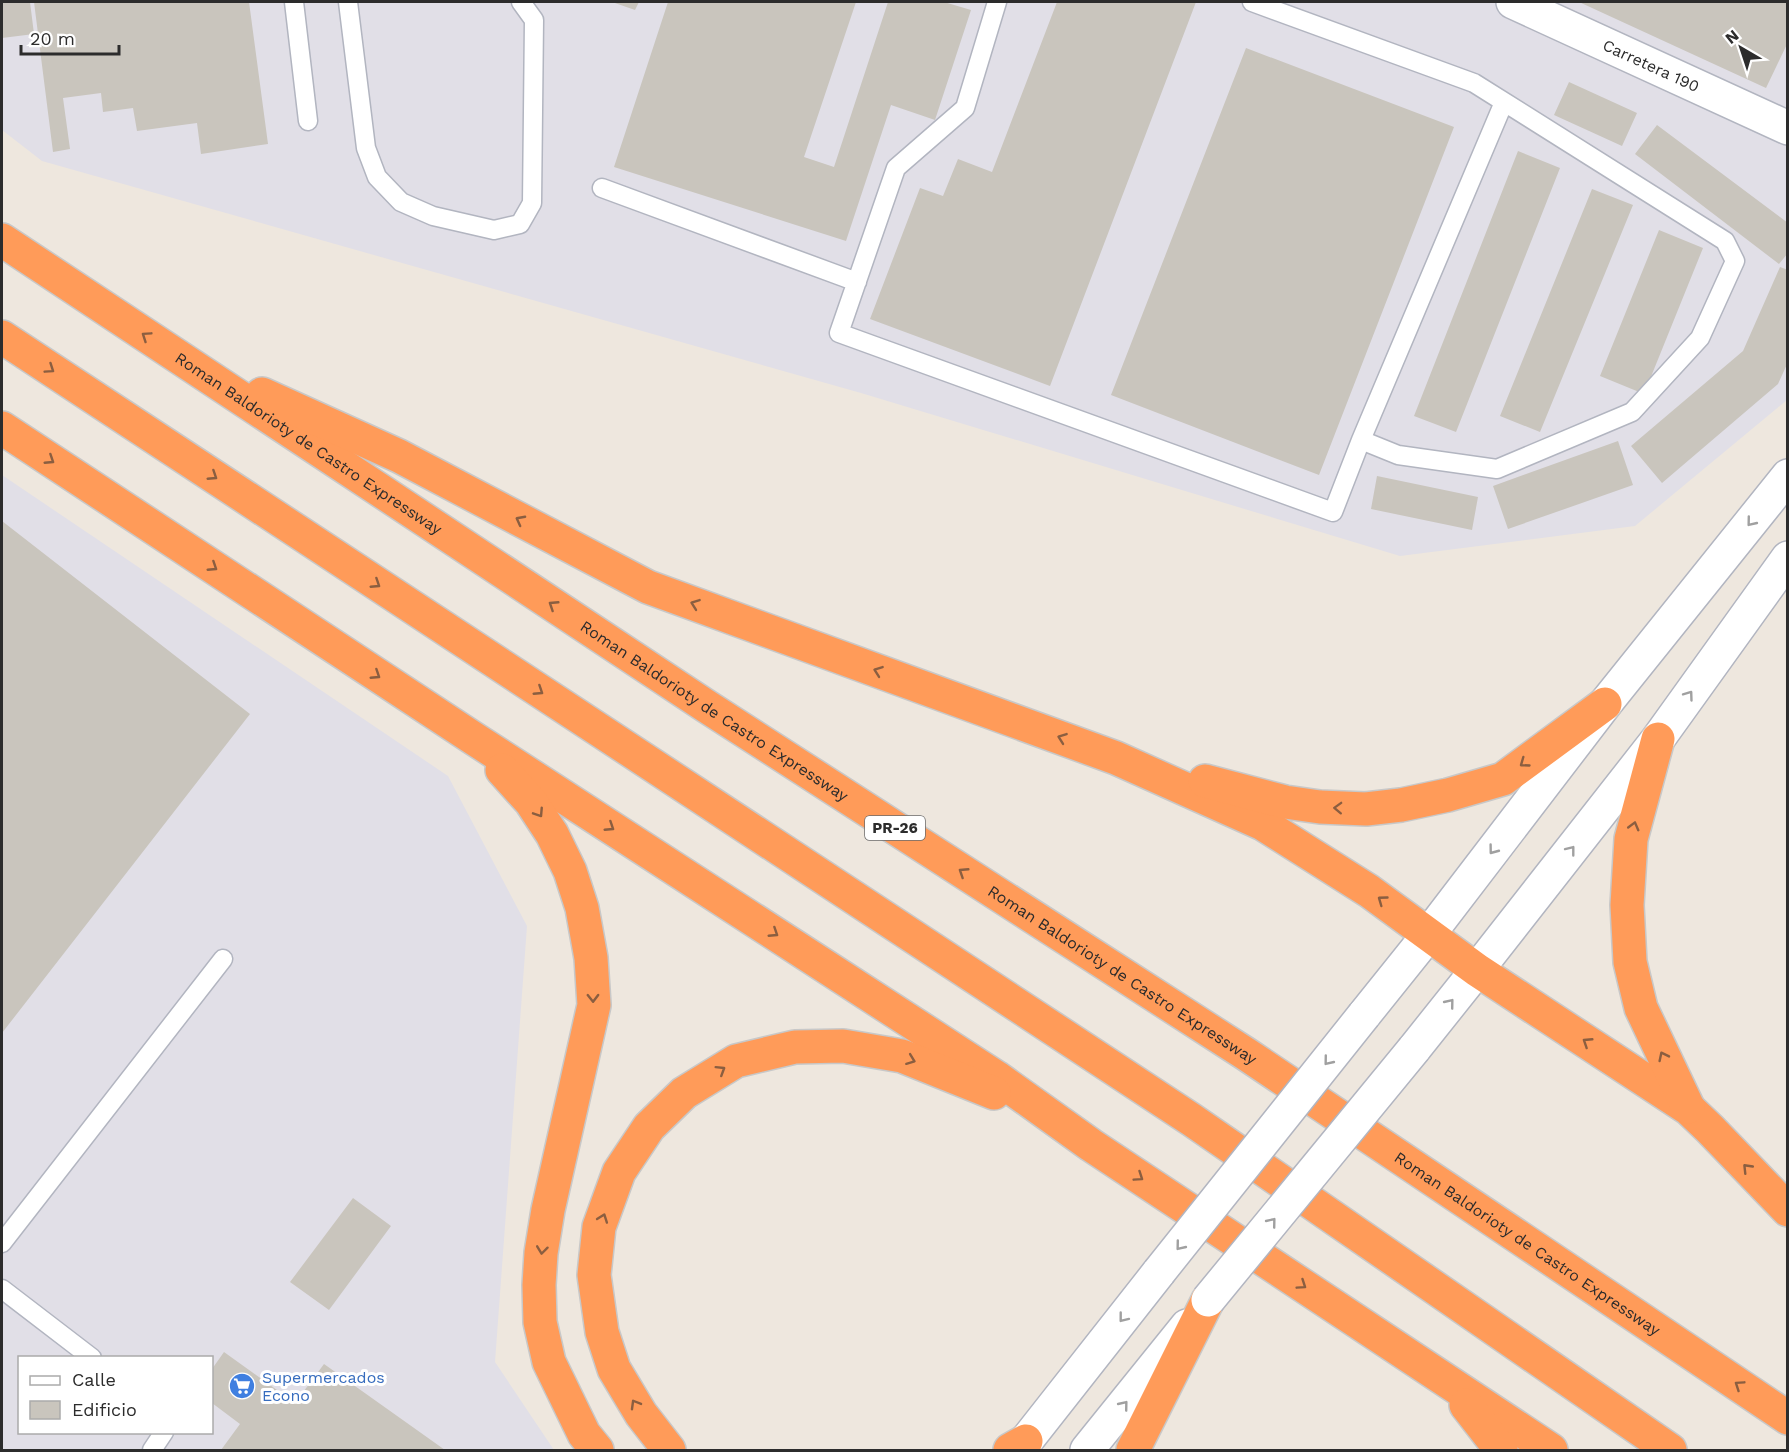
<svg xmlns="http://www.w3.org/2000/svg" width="1789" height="1452" viewBox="0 0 1789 1452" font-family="'Work Sans',sans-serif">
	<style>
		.industrial { fill: #e1dfe7; fill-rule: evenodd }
		.building { fill: #c9c5bd }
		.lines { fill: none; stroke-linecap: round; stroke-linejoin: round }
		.service-casing { stroke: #b2b5c0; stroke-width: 21 }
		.tertiary-casing { stroke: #b2b5c0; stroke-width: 36 }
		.motorway-casing { stroke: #c8c8c8; stroke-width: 36 }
		.service { stroke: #fff; stroke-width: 18 }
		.tertiary { stroke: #fff; stroke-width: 33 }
		.motorway { stroke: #ff9b59; stroke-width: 33 }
		.tertiary-bridge-casing { stroke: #b2b5c0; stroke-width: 36; stroke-linecap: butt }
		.tertiary-bridge { stroke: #fff; stroke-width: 33 }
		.oneway { stroke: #8b5e40 }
		.oneway2 { stroke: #a0a0a0 }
		.labels { text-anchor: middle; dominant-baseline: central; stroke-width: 6; stroke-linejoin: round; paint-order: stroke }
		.shield { fill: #fff; stroke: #6b6b6b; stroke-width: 1.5 }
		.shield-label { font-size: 15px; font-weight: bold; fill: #2c2c2c }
		.street-label { font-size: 16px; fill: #2c2c2c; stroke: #fff }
		.shop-label { font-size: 16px; fill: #366cbe; stroke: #fff; text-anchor: start }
	</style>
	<rect width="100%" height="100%" fill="#eee7de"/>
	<path class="industrial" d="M2 2H1787V400L1635 526 1400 556 861 393 42 161 2 130Z
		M2 475 448 776 527 926 495 1362 554 1450H2ZM20 1358H212V1432H20Z"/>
	<path class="building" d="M2 2H30L34 34 2 38Z
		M34 2H249L268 144 201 154 197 123 137 131 133 108 103 112 101 93 63 98 70 149 53 152Z
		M612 2H639L635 10Z
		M668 2H856L804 157 834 167 888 2H944L971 10 935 120 891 105 846 241 614 167Z
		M1057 2H1196L1050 386 870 319 920 188 943 196 958 159 992 172Z
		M1579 2H1788V42L1766 88Z
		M1246 48 1454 127 1319 475 1111 395Z
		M1569 82 1637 113 1622 146 1554 115Z
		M1657 125 1788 223V253L1779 264 1635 154Z
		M1518 151 1560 168 1456 432 1414 416Z
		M1592 189 1633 205 1540 432 1500 416Z
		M1659 230 1703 248 1644 394 1600 376Z
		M1780 267 1788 270V362L1778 384 1662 483 1631 446 1743 351Z
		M1618 441 1633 485 1508 529 1493 486Z
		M1377 476 1478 497 1472 530 1371 509Z
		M2 521 250 714 2 1033Z
		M353 1198 391 1226 329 1310 290 1282Z
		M224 1352 295 1403 324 1364 445 1450H221L240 1424 212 1403V1369Z"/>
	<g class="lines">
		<g class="service-casing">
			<path id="service" d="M294 2 308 121
				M348 2 366 148 377 177 401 202 433 216 494 230 520 224 532 203 534 20 521 2
				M997 2 965 108 896 168 839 333 1333 512 1361 440 1504 102
				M1252 2 1474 83 1725 241 1735 261 1700 338 1632 412 1497 469 1398 455 1361 440
				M602 188 857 282
				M2 1243 223 959
				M2 1289 92 1358
				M152 1450 164 1432"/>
		</g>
		<g class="tertiary-casing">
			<g id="tertiary">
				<path id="s1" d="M1513 2 1788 128"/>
				<path d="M1364 1015 1429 934 1605 704 1788 476"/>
				<path d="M1414 1049 1477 970 1658 739 1788 558"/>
				<path d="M1019 1450 1159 1272"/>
				<path d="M1087 1450 1187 1326"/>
			</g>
		</g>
		<g class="motorway-casing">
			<g id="motorway">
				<path id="s2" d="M2 240 706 706 1246 1054 1788 1418"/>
				<path d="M2 337 1192 1120 1670 1450"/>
				<path d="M262 394 399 456 648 587 1116 758 1263 824 1369 891 1477 970 1689 1109 1710 1129 1788 1210"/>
				<path d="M2 428 473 738 996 1077 1091 1145 1551 1450"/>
				<path d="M1658 739 1631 839 1627 905 1630 962 1641 1008 1688 1107"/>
				<path d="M502 770 531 802 552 834 570 871 582 908 591 958 594 1005 548 1210 541 1253 539 1285 540 1322 549 1362 584 1434 597 1450"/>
				<path d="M1205 781 1285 802 1320 807 1366 809 1401 805 1448 795 1503 779 1605 704"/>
				<path d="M1466 1405 1501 1450"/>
				<path d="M669 1450 641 1414 614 1369 602 1332 594 1275 599 1227 619 1172 649 1127 684 1093 736 1061 795 1047 843 1046 902 1056 994 1093"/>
				<path d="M1010 1450 1026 1441"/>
				<path d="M1133 1450 1208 1300"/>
			</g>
		</g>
		<use href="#service" class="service"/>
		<use href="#tertiary" class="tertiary"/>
		<use href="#motorway" class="motorway"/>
		<g class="tertiary-bridge-casing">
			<path id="tertiary-bridge" d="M1159 1272 1364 1015
				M1208 1300 1414 1049"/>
		</g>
		<use href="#tertiary-bridge" class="tertiary-bridge"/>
	</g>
	<defs><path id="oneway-chevron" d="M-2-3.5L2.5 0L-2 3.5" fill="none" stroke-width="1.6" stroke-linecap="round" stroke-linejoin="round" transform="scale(1.5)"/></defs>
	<g class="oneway">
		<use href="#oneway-chevron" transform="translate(146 336) rotate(-146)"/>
		<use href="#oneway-chevron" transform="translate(50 369) rotate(34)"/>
		<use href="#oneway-chevron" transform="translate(50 460) rotate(33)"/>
		<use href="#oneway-chevron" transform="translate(213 476) rotate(33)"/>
		<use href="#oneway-chevron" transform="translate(520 520) rotate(-152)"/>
		<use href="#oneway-chevron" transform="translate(213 567) rotate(33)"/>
		<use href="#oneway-chevron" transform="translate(376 584) rotate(33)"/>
		<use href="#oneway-chevron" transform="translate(695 604) rotate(-160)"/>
		<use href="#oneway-chevron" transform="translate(553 605) rotate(-147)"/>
		<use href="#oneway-chevron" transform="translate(878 671) rotate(-160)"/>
		<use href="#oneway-chevron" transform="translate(376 675) rotate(33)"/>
		<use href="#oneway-chevron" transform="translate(539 691) rotate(33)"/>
		<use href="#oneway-chevron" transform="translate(1062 738) rotate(-160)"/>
		<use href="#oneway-chevron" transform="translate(1524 763) rotate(144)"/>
		<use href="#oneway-chevron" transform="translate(1338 808) rotate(-178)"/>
		<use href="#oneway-chevron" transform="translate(539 813) rotate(57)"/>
		<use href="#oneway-chevron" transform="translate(1634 826) rotate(-75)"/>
		<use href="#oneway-chevron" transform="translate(610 827) rotate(33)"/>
		<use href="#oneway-chevron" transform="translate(963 872) rotate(-147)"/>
		<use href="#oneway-chevron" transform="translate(1382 900) rotate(-144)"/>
		<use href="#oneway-chevron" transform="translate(774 933) rotate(33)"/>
		<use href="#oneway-chevron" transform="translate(593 998) rotate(89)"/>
		<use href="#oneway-chevron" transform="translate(1587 1042) rotate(-147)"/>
		<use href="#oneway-chevron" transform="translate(1663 1056) rotate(-116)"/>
		<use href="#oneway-chevron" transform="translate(911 1060) rotate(21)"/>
		<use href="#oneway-chevron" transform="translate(721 1070) rotate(-32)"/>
		<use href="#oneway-chevron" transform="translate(1747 1168) rotate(-134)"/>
		<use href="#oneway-chevron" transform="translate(1139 1177) rotate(34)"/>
		<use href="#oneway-chevron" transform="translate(603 1218) rotate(-70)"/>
		<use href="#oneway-chevron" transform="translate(542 1250) rotate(97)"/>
		<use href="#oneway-chevron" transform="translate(1302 1285) rotate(34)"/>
		<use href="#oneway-chevron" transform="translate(1739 1385) rotate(-146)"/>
		<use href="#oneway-chevron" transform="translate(635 1404) rotate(-120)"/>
	</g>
	<g class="oneway2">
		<use href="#oneway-chevron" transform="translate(1751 522) rotate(129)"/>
		<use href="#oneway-chevron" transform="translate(1689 695) rotate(-54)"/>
		<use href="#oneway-chevron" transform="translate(1493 850) rotate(127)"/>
		<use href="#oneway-chevron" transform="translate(1571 850) rotate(-52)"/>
		<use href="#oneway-chevron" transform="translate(1450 1003) rotate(-51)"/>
		<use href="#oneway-chevron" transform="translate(1328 1061) rotate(129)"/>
		<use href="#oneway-chevron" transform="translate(1272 1222) rotate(-51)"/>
		<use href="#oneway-chevron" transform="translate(1180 1246) rotate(129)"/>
		<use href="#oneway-chevron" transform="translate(1123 1318) rotate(128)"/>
		<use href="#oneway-chevron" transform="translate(1124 1405) rotate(-51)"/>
	</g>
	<defs>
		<g id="supermarket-disc" transform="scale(1.35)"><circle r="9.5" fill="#3f7fe0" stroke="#fff"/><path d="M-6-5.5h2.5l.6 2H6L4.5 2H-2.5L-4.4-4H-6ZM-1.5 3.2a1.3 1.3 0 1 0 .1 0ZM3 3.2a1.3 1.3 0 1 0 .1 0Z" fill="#fff"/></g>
	</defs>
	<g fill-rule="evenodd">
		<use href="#supermarket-disc" x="242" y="1386"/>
	</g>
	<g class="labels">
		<rect class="shield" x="865" y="816" width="60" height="24" rx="4.5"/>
		<g class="shield-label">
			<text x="895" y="828">PR-26</text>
		</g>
		<g class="street-label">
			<text stroke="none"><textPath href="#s1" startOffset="152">Carretera 190</textPath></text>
			<text stroke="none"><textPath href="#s2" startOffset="368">Roman Baldorioty de Castro Expressway</textPath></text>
			<text stroke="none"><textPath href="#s2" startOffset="854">Roman Baldorioty de Castro Expressway</textPath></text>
			<text stroke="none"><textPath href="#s2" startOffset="1340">Roman Baldorioty de Castro Expressway</textPath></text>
			<text stroke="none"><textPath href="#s2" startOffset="1826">Roman Baldorioty de Castro Expressway</textPath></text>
		</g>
		<g class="shop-label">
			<text x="262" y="1377">Supermercados<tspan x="262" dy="18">Econo</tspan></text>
		</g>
	</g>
	<rect width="1789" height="1452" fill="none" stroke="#2c2c2c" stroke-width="6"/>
	<rect x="18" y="1356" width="195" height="78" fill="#ffffff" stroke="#ababab" stroke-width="1.5"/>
	<rect x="30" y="1376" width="30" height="9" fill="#ffffff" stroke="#ababab" stroke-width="1.5"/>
	<text x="72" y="1386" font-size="18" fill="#2c2c2c">Calle</text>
	<rect x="30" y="1401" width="30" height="18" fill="#c9c5bd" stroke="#ababab" stroke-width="1.5"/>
	<text x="72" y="1416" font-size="18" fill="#2c2c2c">Edificio</text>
	<g transform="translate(1741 48) rotate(321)" stroke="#ffffff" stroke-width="4.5" paint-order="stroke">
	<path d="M0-4.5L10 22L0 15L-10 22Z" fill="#2c2c2c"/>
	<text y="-9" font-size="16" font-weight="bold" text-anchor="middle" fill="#2c2c2c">N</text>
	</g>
	<path d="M21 45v9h98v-9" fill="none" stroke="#2c2c2c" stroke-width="3"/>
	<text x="30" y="45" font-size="18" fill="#2c2c2c" stroke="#ffffff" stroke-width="4.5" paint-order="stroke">20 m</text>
</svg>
